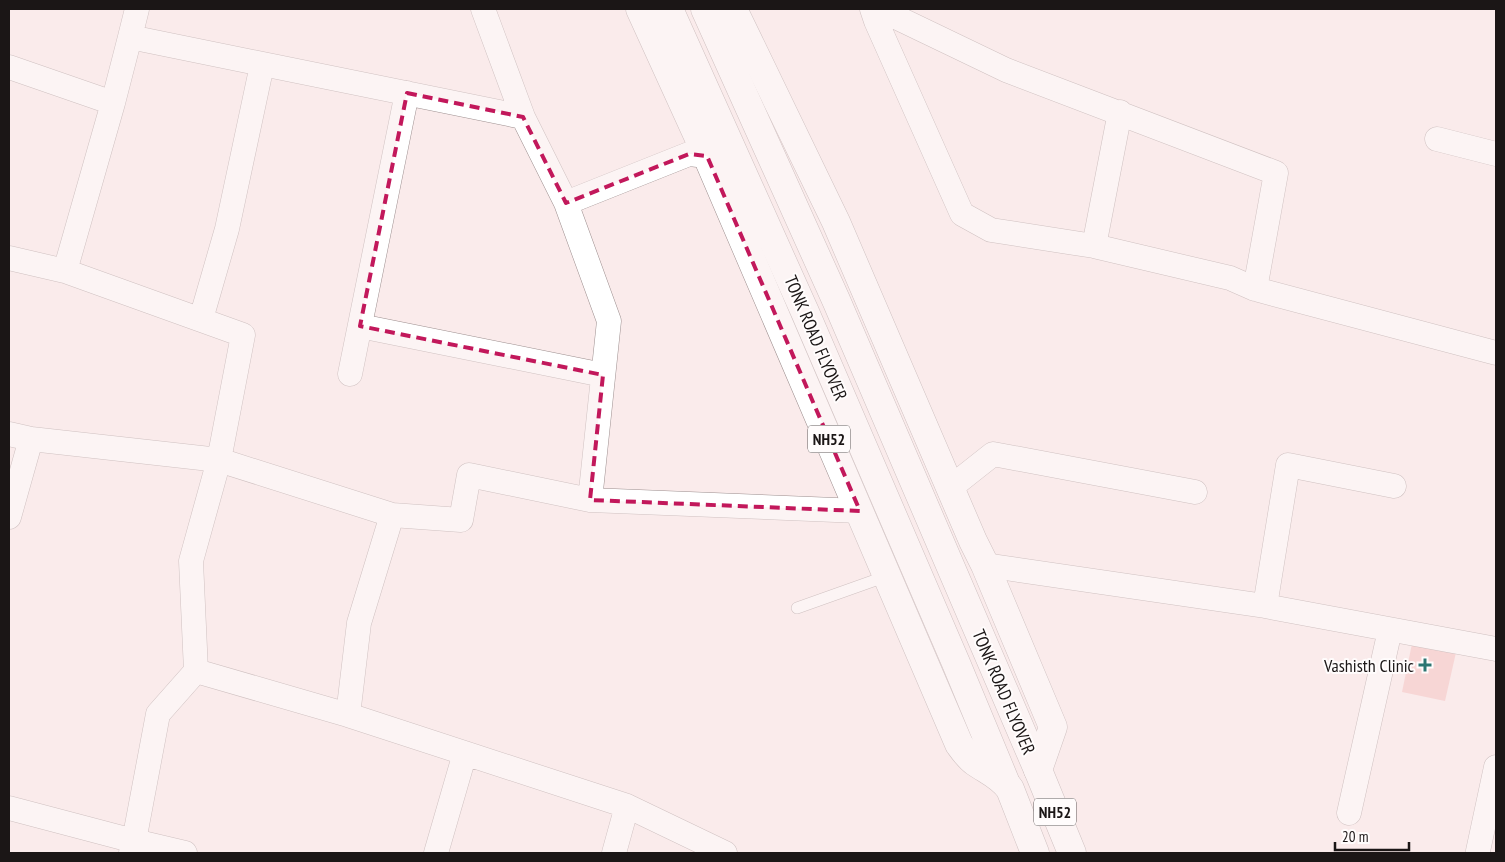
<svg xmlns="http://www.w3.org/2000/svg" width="1505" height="862" viewBox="0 0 1505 862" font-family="'PT Sans Narrow',sans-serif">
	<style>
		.building { fill: #f4bcba }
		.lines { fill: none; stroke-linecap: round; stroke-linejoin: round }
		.service-casing { stroke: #9d8f8f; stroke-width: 12 }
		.minor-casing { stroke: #9d8f8f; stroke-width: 25 }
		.primary-casing { stroke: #9d8f8f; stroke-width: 29 }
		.trunk-casing { stroke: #9d8f8f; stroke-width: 29 }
		.service { stroke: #fff; stroke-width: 11 }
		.minor { stroke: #fff; stroke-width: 24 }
		.primary { stroke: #fff; stroke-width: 28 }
		.trunk { stroke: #fff; stroke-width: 28 }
		.marked { fill: none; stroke: #c2185b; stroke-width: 4; stroke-dasharray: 10 6; stroke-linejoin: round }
		.poi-dot { fill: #2b7571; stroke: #fffcfc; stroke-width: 2 }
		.labels { text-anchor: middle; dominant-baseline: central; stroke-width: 4; stroke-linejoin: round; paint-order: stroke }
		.shield { fill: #fffcfc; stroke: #5f5b5b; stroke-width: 1 }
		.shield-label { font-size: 16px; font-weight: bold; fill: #1b1616 }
		.street-label { font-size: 18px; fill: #1b1616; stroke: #fffcfc }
		.poi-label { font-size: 18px; fill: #1b1616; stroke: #fffcfc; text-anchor: end }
	</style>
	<rect width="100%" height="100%" fill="#faebeb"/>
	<path class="building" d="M1413 639 1457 648 1445 701 1402 692Z"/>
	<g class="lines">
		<g class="service-casing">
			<path id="service" d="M797 608 887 576"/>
		</g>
		<g class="minor-casing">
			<path id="minor" d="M483 9 523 117
				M872 9 876 21 962 214 991 230 1094 246 1230 278 1255 289
				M879 9 1006 70 1276 173 1255 289 1496 353
				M130 37 137 9
				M9 67 113 103 130 37 523 117 566 203 689 154 707 156
				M1437 139 1496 154
				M566 203 609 321 590 500
				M1094 246 1120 112
				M9 258 65 271 113 103
				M65 271 243 335 219 460 392 515 359 623 348 715
				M201 319 227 229 262 65
				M360 326 603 375
				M350 374 407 93
				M9 434 31 439 219 460 191 561 196 671 158 714 134 841 9 808
				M950 488 993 454 1195 492
				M392 515 461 520 469 475 590 500 860 511
				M9 517 31 439
				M985 565 1265 606 1496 649
				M1265 606 1288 465 1394 486
				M196 671 348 715 627 806 725 853
				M1349 813 1390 630
				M1478 851 1496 767
				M131 853 134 841 185 853
				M436 853 465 753
				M614 853 627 806"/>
		</g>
		<g class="primary-casing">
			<path id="primary" d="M669 9 805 312 956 663 1005 781
				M705 9 836 300 1038 770"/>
		</g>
		<g class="trunk-casing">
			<path id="trunk" d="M640 9 707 156 959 744C964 751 968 757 975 762 988 771 1001 776 1010 789L1035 853
				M733 9 836 222 973 541 985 565 1053 727 1038 770 1072 853"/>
		</g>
		<use href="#service" class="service"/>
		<use href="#minor" class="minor"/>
		<use href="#primary" class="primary"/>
		<use href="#trunk" class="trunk"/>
	</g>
	<path d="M0 0H1505V862H0ZM407 93 523 117 566 203 689 154 707 156 860 511 590 500 603 375 360 326Z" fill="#faebeb" fill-opacity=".55" fill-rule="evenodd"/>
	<path class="marked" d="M407 93 523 117 566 203 689 154 707 156 860 511 590 500 603 375 360 326Z"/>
	<path class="poi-dot" d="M1422.5 657.5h5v5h5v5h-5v5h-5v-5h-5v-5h5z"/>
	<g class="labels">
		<g class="shield">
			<rect x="808" y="425.5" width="42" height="27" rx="4"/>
			<rect x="1034" y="798.5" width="42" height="27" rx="4"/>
		</g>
		<g class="shield-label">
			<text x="829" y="439">NH52</text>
			<text x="1055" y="812">NH52</text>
		</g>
		<g class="street-label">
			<text transform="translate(816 338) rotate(67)">TONK ROAD FLYOVER</text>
			<text transform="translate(1004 692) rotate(67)">TONK ROAD FLYOVER</text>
		</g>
		<g class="poi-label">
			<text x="1414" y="665">Vashisth Clinic</text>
		</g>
	</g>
	<rect width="1505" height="862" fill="none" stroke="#1b1616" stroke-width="20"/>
	<path d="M1335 842v8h74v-8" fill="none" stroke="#1b1616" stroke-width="2.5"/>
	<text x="1342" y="842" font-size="15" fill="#1b1616" stroke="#fffcfc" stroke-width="4" paint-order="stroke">20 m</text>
</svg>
